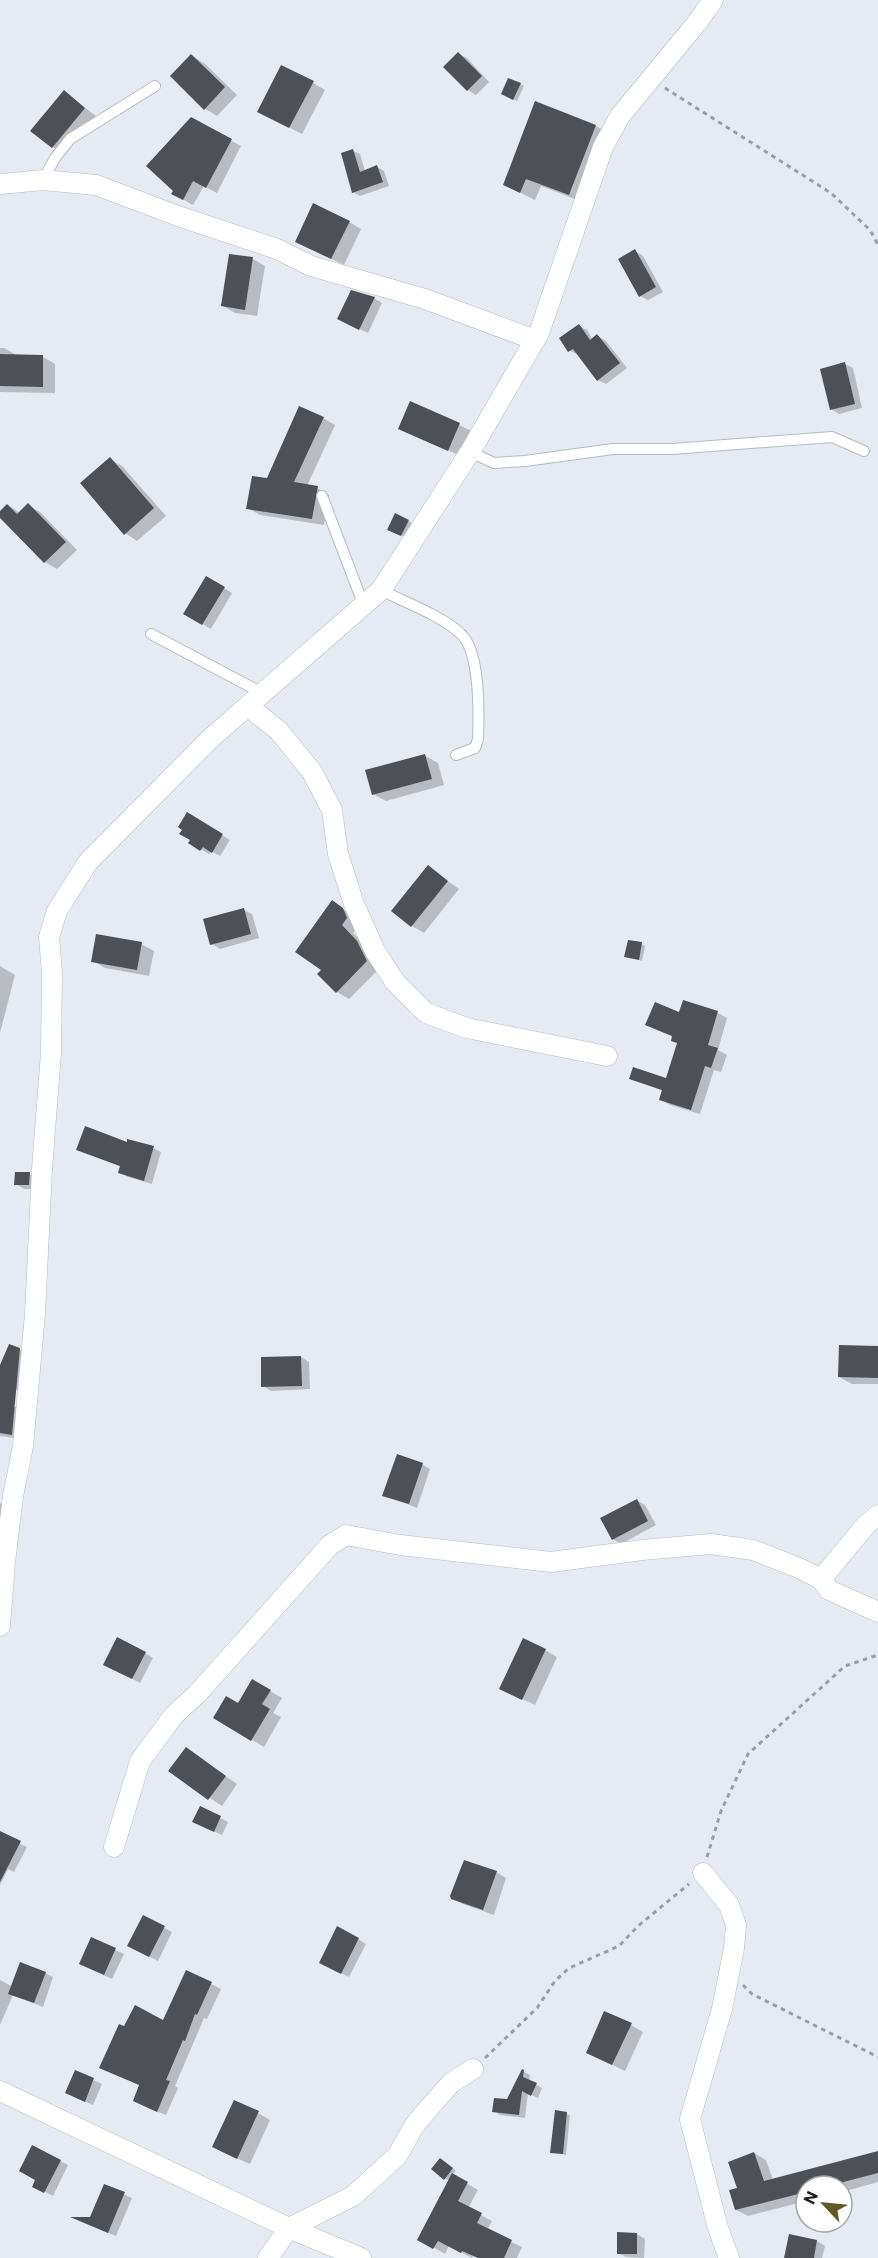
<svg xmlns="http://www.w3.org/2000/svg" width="878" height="2258" viewBox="0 0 878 2258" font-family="Commissioner,sans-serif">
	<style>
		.shadow { fill: #0003 }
		.building { fill: #4d5157 }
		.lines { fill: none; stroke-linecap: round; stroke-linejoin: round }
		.lane-casing { stroke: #b6bac2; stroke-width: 12 }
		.street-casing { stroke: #b6bac2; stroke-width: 21 }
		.path { stroke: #9b9ea4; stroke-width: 3; stroke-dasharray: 4.5 4.5; stroke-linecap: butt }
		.lane { stroke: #fff; stroke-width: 10 }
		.street { stroke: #fff; stroke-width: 20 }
	</style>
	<rect width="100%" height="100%" fill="#e6ebf3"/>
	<path class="shadow" d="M459 54 467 58 489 82 476 95 468 90 445 67Z
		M192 56 204 63 237 95 217 116 204 108Z
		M313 83 325 90 302 134 272 119Z
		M520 84 524 86 517 101 506 96Z
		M64 92 96 116 65 154 53 147Z
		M536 103 596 126 611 135 585 203 541 186 535 200 505 185Z
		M191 119 241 146 217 193 204 186 193 205 173 194Z
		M353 151 360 154 365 171 377 167 384 171 389 186 360 196 353 192Z
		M349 222 361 229 344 265 297 242Z
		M635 251 643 256 663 292 648 300 640 296Z
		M230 255 253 259 265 266 257 316 235 313 223 306Z
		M374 298 382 303 368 333 347 323Z
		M579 326 587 330 593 340 598 336 606 341 627 368 606 384 598 380 579 355 570 351Z
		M0 348H4L18 356 43 357 55 364V393L0 392Z
		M845 364 853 368 862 408 839 414 831 409Z
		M411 403 472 431 461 456 412 435Z
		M323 418 335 425 307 486 317 488 329 495 324 525 260 515 248 508 268 480Z
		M110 459 122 466 166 516 137 541 125 533Z
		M8 505 20 513 28 505 40 512 77 550 57 569 45 562 0 516V513Z
		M396 515 412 523 405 537 389 529Z
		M207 578 232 593 211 629 185 614Z
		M425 756 438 763 444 785 386 801 373 794Z
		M187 814 230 840 220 856 211 851 209 854 190 843 192 840Z
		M428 867 459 889 424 933 412 926Z
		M332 902 355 917 359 926 353 933 370 949 379 969 349 999 337 992 319 974 323 970Z
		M244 910 252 914 259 938 220 949 212 944Z
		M141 944 154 951 149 976 105 968 93 961Z
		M641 944 645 946 642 961 626 956Z
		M0 966 15 975 0 1033Z
		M684 1002 718 1013 727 1018 718 1050 727 1055 721 1072 714 1070 700 1114 670 1105 661 1099 663 1091 631 1078 667 1080 678 1043 673 1037 647 1025 680 1014Z
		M128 1144 153 1148 161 1152 152 1184 128 1177 120 1172 121 1167 77 1149Z
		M29 1174 37 1178V1189H24L16 1184Z
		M878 1348V1384H852L839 1377Z
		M19 1349 27 1354 24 1393 0 1382V1374Z
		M301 1357 309 1362 310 1389 271 1391 263 1386Z
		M0 1404 14 1406 22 1411 20 1439 0 1436Z
		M422 1464 430 1469 417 1508 384 1495Z
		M636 1500 645 1505 656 1525 621 1544 613 1539 602 1519Z
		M0 1503 10 1509 0 1535Z
		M545 1650 557 1657 535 1705 514 1695Z
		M145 1653 153 1658 140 1683 113 1668Z
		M253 1681 282 1698 273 1713 281 1717 264 1747 215 1718 238 1705Z
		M186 1749 237 1784 222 1806 170 1771Z
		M200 1808 228 1822 222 1835 202 1826Z
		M0 1835 27 1847 14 1872 8 1869 0 1885Z
		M496 1872 506 1878 494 1915 463 1904 452 1898Z
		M143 1917 172 1932 158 1961 137 1950Z
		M92 1939 124 1954 112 1979 89 1968Z
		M358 1939 366 1944 349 1977 329 1967Z
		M187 1972 221 1989 207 2019 204 2018 175 2086 178 2088 166 2115 143 2106 141 2086 124 2028 163 2022Z
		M45 1973 53 1977 43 2007 13 1995 0 2025V1980L13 1987Z
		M631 2025 643 2032 625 2071 600 2059Z
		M522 2071 530 2075 529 2081 542 2088 538 2098 528 2093 525 2118 500 2115 494 2111 508 2101Z
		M76 2072 102 2084 93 2105 75 2097Z
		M556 2112 570 2115 566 2155 552 2152Z
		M258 2113 270 2120 250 2164 227 2154Z
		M33 2147 68 2165 53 2196 34 2186 37 2180Z
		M754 2153 766 2160 773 2180 878 2153V2182L842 2192V2186H806V2201L748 2216 736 2210 739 2189Z
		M444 2162 456 2171 452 2175 478 2190 468 2208 492 2221 487 2230 522 2247 517 2258H478L473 2256 472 2258 449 2246 445 2254 419 2239 449 2181 445 2178Z
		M105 2186 132 2198 116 2236 97 2228Z
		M637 2234 645 2239 644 2258 626 2257 618 2253Z
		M790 2236 817 2241 825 2246 822 2258H785Z"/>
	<path class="building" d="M458 52 482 76 467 91 443 67Z
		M191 54 225 87 204 110 170 76Z
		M281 65 314 81 289 128 257 112Z
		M508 78 521 83 513 100 501 94Z
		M64 90 85 108 52 148 30 131Z
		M535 101 596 125 569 195 526 179 520 193 503 185Z
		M191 117 232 139 206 188 193 181 183 200 171 194 173 191 146 166Z
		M353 149 360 172 377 165 383 182 352 193 341 153Z
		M313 203 350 221 331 259 295 242Z
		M635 249 656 287 639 297 618 259Z
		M229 254 253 257 245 310 221 306Z
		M351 290 375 297 359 330 337 319Z
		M579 324 590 340 597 334 620 363 597 381 573 349 568 352 559 338Z
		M0 354 43 355V387L0 386Z
		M845 362 855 404 830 410 820 369Z
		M410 401 460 423 448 451 398 429Z
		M299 406 324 417 294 482 318 486 312 519 246 509 252 476 267 478Z
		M110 457 154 508 124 535 80 483Z
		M28 503 66 542 44 563 0 518V511L7 504 17 514Z
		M395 513 409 520 401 536 387 530Z
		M206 576 225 587 202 625 183 614Z
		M425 754 432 779 372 795 365 770Z
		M187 812 223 834 212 853 203 847 200 851 188 843 190 840 179 834 182 830 178 827Z
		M428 865 448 881 411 927 391 911Z
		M332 900 343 908 347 918 342 925 357 941 367 961 336 993 317 974 321 970 295 952Z
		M244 908 251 934 210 945 203 919Z
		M96 934 142 942 137 970 91 962Z
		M628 940 642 942 639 960 624 957Z
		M683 1000 718 1011 708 1045 718 1048 711 1068 705 1066 691 1110 659 1100 662 1090 629 1079 633 1067 666 1078 677 1043 671 1041 672 1036 645 1025 655 1002 679 1012Z
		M85 1126 127 1142V1139L154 1146 144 1181 118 1173 120 1166 76 1150Z
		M15 1172H30L29 1185H14Z
		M9 1344 20 1348 12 1435 0 1433V1365Z
		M839 1345 878 1346V1378L838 1377Z
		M301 1356 302 1386 261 1387V1357Z
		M397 1454 423 1463 409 1504 382 1496Z
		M637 1499 648 1521 612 1540 600 1518Z
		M117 1637 146 1652 132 1679 103 1665Z
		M523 1638 546 1649 522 1700 499 1689Z
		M252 1679 271 1690 262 1704 270 1709 251 1741 213 1718 226 1696 238 1703Z
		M186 1747 226 1776 208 1800 168 1771Z
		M200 1806 221 1816 214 1832 192 1822Z
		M0 1831 21 1841 0 1882Z
		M464 1860 497 1871 483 1910 451 1899 450 1896Z
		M143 1915 165 1926 149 1957 127 1946Z
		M337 1926 359 1938 341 1974 319 1963Z
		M91 1937 116 1948 104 1975 79 1964Z
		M20 1962 46 1972 34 2003 8 1994Z
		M186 1970 212 1982 197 2015 195 2014 185 2041 183 2040 166 2080 170 2081 157 2112 133 2101 139 2085 99 2068 119 2024 124 2026 135 2005 163 2020Z
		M604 2011 632 2023 612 2065 586 2053Z
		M522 2069 524 2070 523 2077 537 2083 531 2096 522 2091 519 2115 492 2112 494 2098 507 2099Z
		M75 2070 94 2078 85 2102 65 2093Z
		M234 2100 259 2111 237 2159 212 2147Z
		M555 2110 567 2112 563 2154 550 2153Z
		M32 2145 61 2160 44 2193 32 2187 35 2180 19 2171Z
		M878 2151V2173L828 2186H806V2192L735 2210 729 2190 737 2188 728 2162 754 2152 764 2181Z
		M440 2158 453 2168 444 2180 431 2169Z
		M452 2173 468 2182 458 2201 482 2213 477 2223 512 2240 504 2258H478L462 2251 461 2253 438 2241 433 2249 417 2240Z
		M104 2184 125 2192 108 2233 70 2217H90Z
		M617 2232 637 2233V2254H617Z
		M789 2234 817 2240 814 2258H784Z"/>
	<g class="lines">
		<g class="lane-casing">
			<path id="lane" d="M43 180 55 158 70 139 155 86
				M470 452 494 463 525 461 613 449H672L832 437 864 451
				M322 496 364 606
				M381 590C406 603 443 616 462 635 480 653 479 714 478 739L475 748 456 755
				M151 634 264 694"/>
		</g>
		<g class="street-casing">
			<path id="street" d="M0 184 43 180 96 185 178 216 277 249 311 266 425 299 535 340
				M249 707 279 731 312 772 332 810 338 854 354 904 375 951 395 982 426 1013 467 1028 607 1056
				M821 1579 866 1525 878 1515
				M0 1626 5 1562 13 1496 23 1446 35 1314 42 1169 51 1053 52 973 49 937 57 911 88 862 211 738 381 590 470 452 539 333 603 147 620 116 696 24 713 0
				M114 1847 140 1761 174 1715 198 1693 330 1545 346 1535 400 1545 551 1562 642 1550 711 1544 753 1550 799 1568 821 1579 829 1590 878 1612
				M703 1873 729 1905 736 1925 734 1948 722 2009 690 2119 718 2228 729 2258
				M0 2091 289 2228 361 2258
				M268 2258 289 2228 353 2196 397 2156 414 2126 429 2108 451 2083 473 2069"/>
		</g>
		<path class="path" d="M665 88 831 193 870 230 878 245
			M707 1857 721 1811 748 1754 845 1666 878 1655
			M743 1985 752 1994 878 2057
			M485 2058 537 2008 555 1981 569 1968 619 1946 638 1926 689 1884"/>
		<use href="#lane" class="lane"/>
		<use href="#street" class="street"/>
	</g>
	<g transform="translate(824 2204) rotate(296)"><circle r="28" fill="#ffffff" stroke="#a4a5a6" stroke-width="1.5"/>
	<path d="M0-4.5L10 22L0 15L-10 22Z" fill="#5f5a26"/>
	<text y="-9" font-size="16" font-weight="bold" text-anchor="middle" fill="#1c1d20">N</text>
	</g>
</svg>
